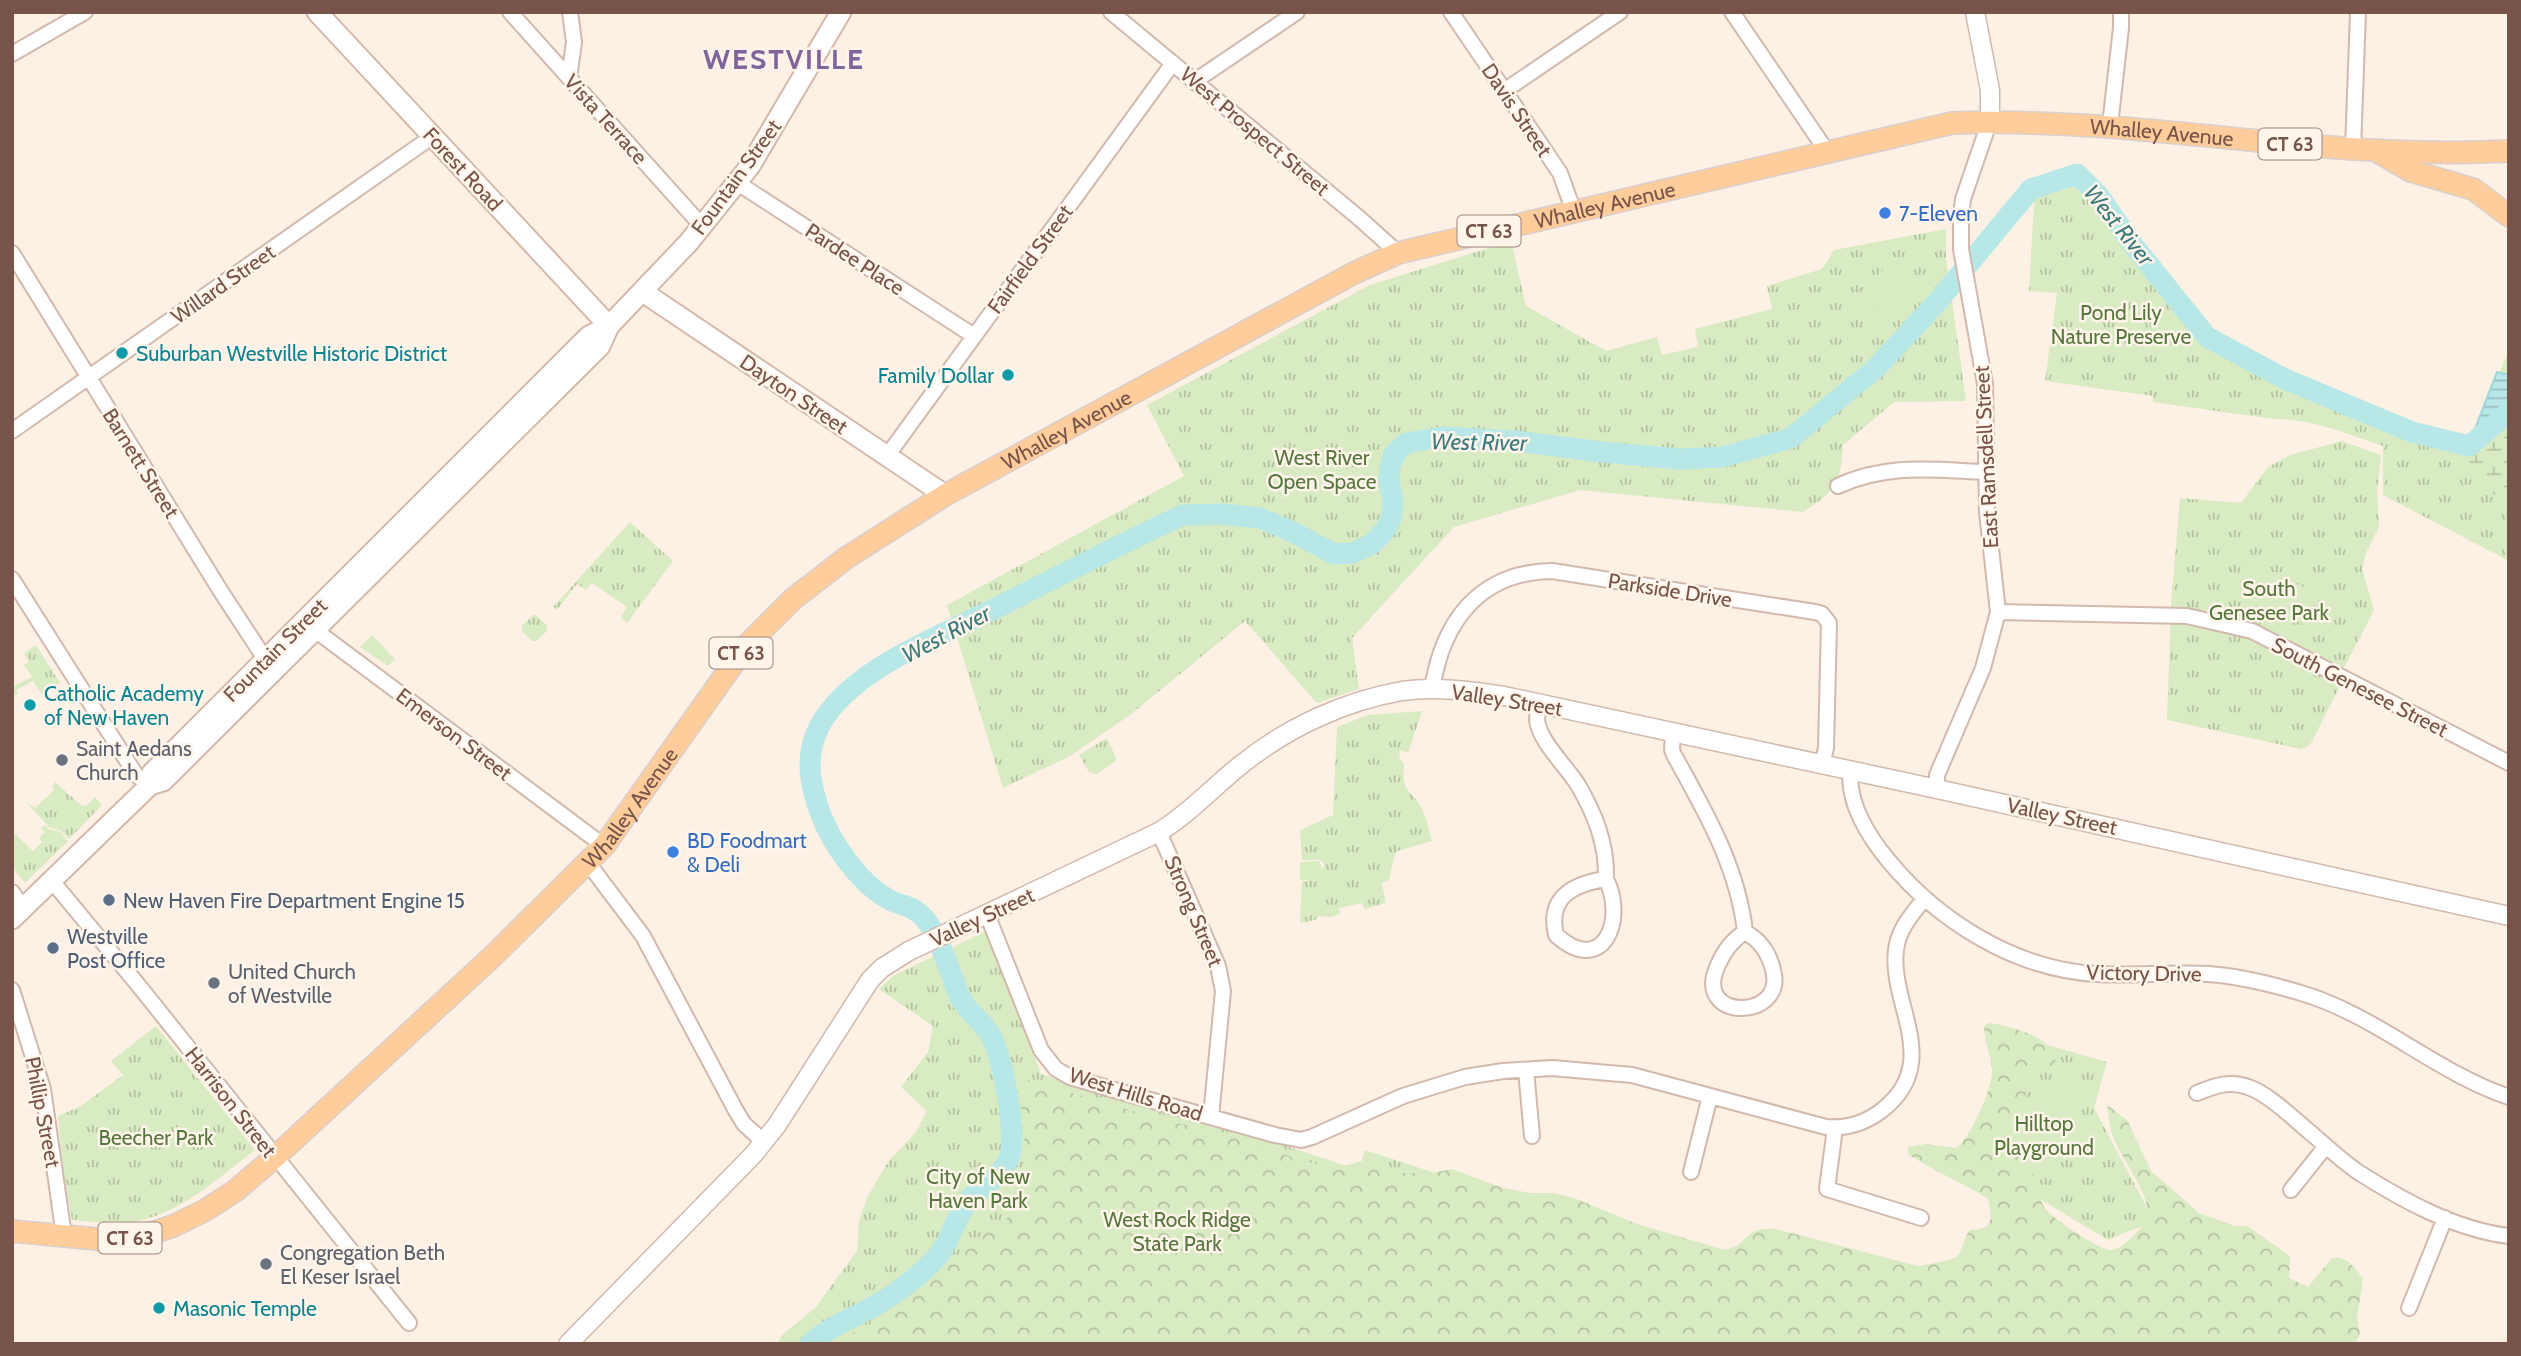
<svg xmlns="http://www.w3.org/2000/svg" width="2521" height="1356" viewBox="0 0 2521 1356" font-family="Cabin,sans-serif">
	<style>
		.grass { fill: url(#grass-tufts) }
		.forest { fill: url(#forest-crowns) }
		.wetland { fill: url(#wetland-marsh) }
		.pitch { fill: #d8ebc2 }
		.water { fill: url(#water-rules); stroke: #9ed8da; stroke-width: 2 }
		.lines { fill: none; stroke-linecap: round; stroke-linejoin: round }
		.river { stroke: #b8e7e8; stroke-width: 21 }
		.minor-casing { stroke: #d1b9ad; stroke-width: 18 }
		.tertiary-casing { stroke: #d1b9ad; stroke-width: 21 }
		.secondary-casing { stroke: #d4b8aa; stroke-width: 23 }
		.primary-casing { stroke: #d9cfcc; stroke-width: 24 }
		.minor { stroke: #fff; stroke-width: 14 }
		.tertiary { stroke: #fff; stroke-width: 18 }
		.secondary { stroke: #fff; stroke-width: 19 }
		.primary { stroke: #fecd9b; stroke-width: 21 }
		.shop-dot { fill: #3f7fe0; stroke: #fff5eb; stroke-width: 2.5 }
		.culture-dot { fill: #0f9aa8; stroke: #fff5eb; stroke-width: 2.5 }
		.worship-dot { fill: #6b7280; stroke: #fff5eb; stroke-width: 2.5 }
		.service-dot { fill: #5c6f8a; stroke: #fff5eb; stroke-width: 2.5 }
		.labels { text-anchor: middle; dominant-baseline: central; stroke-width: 5; stroke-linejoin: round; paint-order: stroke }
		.shield { fill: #fff5eb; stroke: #a0847a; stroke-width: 2 }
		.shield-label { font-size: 19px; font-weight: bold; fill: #775349 }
		.street-label { font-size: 21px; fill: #775349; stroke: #fff5eb }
		.shop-label { font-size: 21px; fill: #366cbe; stroke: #fff5eb; text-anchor: start }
		.park-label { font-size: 21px; fill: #56773d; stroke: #fff5eb }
		.culture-label { font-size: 21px; fill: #0d838f; stroke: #fff5eb; text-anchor: start }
		.worship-label { font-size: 21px; fill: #5b616d; stroke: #fff5eb; text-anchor: start }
		.service-label { font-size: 21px; fill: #4e5e75; stroke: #fff5eb; text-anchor: start }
		.water-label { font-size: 23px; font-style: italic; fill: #3c7a7d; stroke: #fff5eb }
		.district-label { font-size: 28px; font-weight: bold; letter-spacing: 2px; fill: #81649b; stroke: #fff5eb }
	</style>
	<defs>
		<pattern id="grass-tufts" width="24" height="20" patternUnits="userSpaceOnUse" patternTransform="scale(1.75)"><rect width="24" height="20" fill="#d8ebc2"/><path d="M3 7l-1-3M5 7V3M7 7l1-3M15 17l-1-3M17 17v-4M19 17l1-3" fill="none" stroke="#b4c1a0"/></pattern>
		<pattern id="forest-crowns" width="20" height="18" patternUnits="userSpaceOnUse" patternTransform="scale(1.75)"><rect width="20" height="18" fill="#d8ebc2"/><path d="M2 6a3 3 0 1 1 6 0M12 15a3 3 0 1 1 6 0" fill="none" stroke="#b4c1a0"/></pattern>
		<pattern id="wetland-marsh" width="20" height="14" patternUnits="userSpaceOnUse" patternTransform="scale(1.75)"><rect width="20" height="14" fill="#d8ebc2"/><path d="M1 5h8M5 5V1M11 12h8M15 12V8" fill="none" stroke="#b4c1a0"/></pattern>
		<pattern id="water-rules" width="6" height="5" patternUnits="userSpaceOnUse" patternTransform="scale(1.75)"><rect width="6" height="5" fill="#b8e7e8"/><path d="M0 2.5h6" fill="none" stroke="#9abebe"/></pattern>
	</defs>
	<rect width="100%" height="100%" fill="#fdf0e4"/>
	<path class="grass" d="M2056 181 2089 187 2104 200 2211 327 2271 368 2350 403 2383 414 2466 453 2507 355H2509V561L2383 495V446C2347 434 2311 418 2273 419L2153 402V396L2045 381 2057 293 2029 291 2035 187Z
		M1946 229V258L1966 401 1894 402 1843 445C1840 484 1837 490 1803 512L1580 490 1454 527 1352 638 1359 689 1317 703 1245 621 1130 715 1070 756 1003 788 947 605 1184 476 1147 405 1370 285 1511 241 1526 306 1606 351 1657 337 1662 355 1698 347 1695 329 1772 309 1767 286 1822 269 1834 250Z
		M2342 441 2381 455 2377 493 2379 527 2366 553 2362 569 2374 610 2335 685 2339 688 2310 745 2301 749 2167 720 2171 605 2180 498 2241 503 2268 467 2290 455Z
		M630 522 673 561 627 623 621 617 627 607 592 583 586 590 577 584 557 610 553 607Z
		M533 615H536L547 626V631L536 641H532L522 631V626Z
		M372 635 395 659 388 666 360 647Z
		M36 645 60 683 42 695 33 681 16 690 18 693 12 697V687L32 677 24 665 29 661 24 653Z
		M1422 711 1408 753 1401 750 1399 758 1404 764C1401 795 1411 787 1422 809 1427 818 1429 831 1432 841L1397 851 1394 857 1389 880 1382 883 1386 903 1365 909 1362 903 1339 908 1340 914 1331 917 1318 916 1315 920 1300 923 1302 881 1320 880H1300V862L1319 861 1323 870 1324 864 1320 860H1302L1300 830 1333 815 1337 727 1368 715Z
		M1107 738 1116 758 1115 762 1096 774 1089 772 1079 755Z
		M55 782 82 806 87 805 95 797 102 805 69 839 60 830 50 828 25 801 35 808 54 790 52 787Z
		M44 825 50 830 59 831 68 841 25 883 12 867V831L33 851 42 842 39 838 45 832 41 828Z
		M984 932 987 933 1041 1074 1268 1140 1359 1170 1365 1150 1502 1195 1704 1256 2108 1344H777L782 1335 815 1308 857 1251 859 1220 868 1196 888 1162 916 1132 927 1111 901 1087 928 1052 933 1026 879 989 893 976Z
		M156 1026 255 1150C217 1179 177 1217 127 1223 109 1225 89 1221 72 1220L63 1172 58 1116 81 1106 123 1075 111 1061Z
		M2012 1035 2107 1062 2094 1108 2154 1221 2108 1240 1977 1161Z"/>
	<path class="forest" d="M1989 1023C2008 1025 2050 1037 2057 1057L2052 1069C2043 1071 2034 1073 2029 1081 2018 1099 2033 1188 2044 1207 2050 1217 2099 1250 2111 1250 2121 1249 2126 1242 2133 1236 2142 1227 2146 1223 2147 1209 2147 1190 2119 1155 2113 1136 2109 1127 2109 1115 2107 1105L2127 1120 2151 1171 2199 1213 2235 1226H2247L2290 1256 2289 1278 2308 1287 2332 1258C2347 1256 2355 1267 2363 1279L2357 1317 2360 1334 2355 1344H830L869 1325 883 1311 919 1294 969 1247 987 1232 1005 1221 1018 1204 1025 1187 1027 1164 1019 1091 1022 1081 1027 1080 1153 1117 1266 1145 1297 1160 1337 1168 1369 1159 1403 1173H1431L1452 1169 1503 1188 1530 1193H1553L1574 1198 1637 1224 1725 1250C1753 1243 1741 1226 1776 1229L1918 1266C1925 1265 1954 1260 1957 1256 1964 1249 1963 1238 1970 1230 1995 1230 1992 1219 1988 1199 1962 1182 1933 1171 1908 1154V1147L1926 1144 1957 1148C1971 1136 1993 1088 1992 1069 1991 1055 1984 1041 1984 1026Z"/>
	<path class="wetland" d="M2509 425V501C2490 496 2476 479 2464 465L2468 451Z"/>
	<path class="pitch" d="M1896 257 1922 283 1884 320 1859 294Z
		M2272 572 2320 595 2305 625 2257 602Z
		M2065 1078 2082 1095 2054 1124 2037 1108Z"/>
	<path class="water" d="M2497 372 2509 375V425L2466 452Z"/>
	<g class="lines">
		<path class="river" d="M810 1344C830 1326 855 1317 878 1304 898 1292 919 1276 935 1259 951 1242 954 1219 968 1201 981 1184 998 1183 1009 1158 1018 1137 1002 1053 990 1034 982 1022 970 1013 962 1001 958 995 956 986 953 979 947 962 936 932 925 919 912 904 902 907 888 899 859 883 833 845 821 815 810 785 804 757 819 727 849 670 938 637 992 610 1056 578 1118 545 1183 515L1223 514 1260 518 1293 532 1334 554 1353 553 1372 544 1386 529 1391 519 1393 502 1389 480 1390 467 1394 454 1406 443 1442 437 1516 441 1602 452 1681 459 1722 457 1791 438 1876 368 1938 301 2031 189 2077 174 2099 196 2133 245 2207 337 2285 379 2412 432 2469 446 2509 412"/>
		<g class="minor-casing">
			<path id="minor" d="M510 12 702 226
				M1111 12 1359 218 1398 253
				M1451 12 1560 173 1574 212
				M1732 12 1828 153
				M12 54 85 12
				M569 78 574 42 570 12
				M1195 81 1297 12
				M1504 91 1620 12
				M2110 125 2121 28V12
				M2353 150 2358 12
				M736 182 974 336
				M12 253 220 590 269 665
				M12 431 433 136
				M887 456 1173 63
				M1838 486C1887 463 1933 470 1986 472
				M12 579 136 775 150 785
				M1998 612 2187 616 2252 631 2509 763
				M307 624 604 846
				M1432 690C1442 622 1479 572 1552 571L1815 612 1822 614 1829 623 1826 748 1822 764
				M1540 704C1539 709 1537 715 1537 720 1539 741 1567 767 1578 785 1595 814 1607 844 1606 879
				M1673 733 1672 750 1674 755C1705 811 1738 867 1745 932
				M1851 770C1846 801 1869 837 1888 860 1938 921 2016 970 2097 974 2133 976 2171 972 2208 974 2239 976 2271 984 2301 993 2376 1015 2435 1072 2509 1097
				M1937 789V775L1983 668 1998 612 1987 512 1985 384 1961 249V215L1963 199 1990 120
				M1159 832 1218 966 1223 991 1211 1117
				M588 863 643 936 735 1109 744 1124 764 1142
				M1606 879C1627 921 1602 977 1556 935 1547 897 1573 884 1606 879Z
				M52 881 139 986 409 1323
				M12 892 23 908
				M987 914 1041 1050 1056 1069 1070 1077 1125 1093 1275 1135 1301 1140 1312 1137 1403 1096 1465 1077 1503 1071 1552 1068 1632 1075 1826 1127C1847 1129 1865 1123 1881 1111 1944 1063 1889 1005 1896 950 1898 930 1912 914 1924 899
				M1745 932C1760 940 1769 953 1773 970 1787 1021 1691 1022 1718 965 1724 951 1732 940 1745 932Z
				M12 990 43 1089 64 1236
				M1526 1070 1532 1136
				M2197 1093C2214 1086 2230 1080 2248 1087 2269 1094 2295 1120 2312 1134 2327 1147 2342 1161 2358 1172 2402 1200 2456 1230 2509 1236
				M1835 1128 1827 1189 1921 1218
				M1691 1172 1710 1096
				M2291 1190 2326 1146
				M2409 1308 2445 1218"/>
		</g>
		<g class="tertiary-casing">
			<path id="tertiary" d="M1975 12 1990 90V120
				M568 1344 753 1155 777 1125 870 980 882 968 909 951 1159 832C1190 813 1214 786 1242 764 1288 727 1345 701 1402 691 1436 686 1471 691 1504 696L1937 789 2509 916"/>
		</g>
		<g class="secondary-casing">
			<path id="secondary" d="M317 12 609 326
				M643 292 945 495
				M150 785 152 773 589 336 609 326
				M12 919 150 785 163 781 600 346 609 326 689 242 750 166 841 12"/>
		</g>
		<g class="primary-casing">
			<g id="primary">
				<path d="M2380 153 2411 171 2473 189 2509 216"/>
				<path id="s1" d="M12 1231 107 1240 140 1237 173 1226 204 1211 235 1191 275 1157 493 956 604 846 745 647 793 599 846 558 945 495 1354 273 1398 253 1952 123C2139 116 2322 161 2509 151"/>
			</g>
		</g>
		<use href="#minor" class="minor"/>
		<use href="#tertiary" class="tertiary"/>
		<use href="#secondary" class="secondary"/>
		<use href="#primary" class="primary"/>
	</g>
	<g class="shop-dot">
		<circle cx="1885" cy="213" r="7"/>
		<circle cx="673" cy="852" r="7"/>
	</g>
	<g class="culture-dot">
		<circle cx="122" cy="353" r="7"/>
		<circle cx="1008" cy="375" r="7"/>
		<circle cx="30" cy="705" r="7"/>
		<circle cx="159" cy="1308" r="7"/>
	</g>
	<g class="worship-dot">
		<circle cx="62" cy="760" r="7"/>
		<circle cx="214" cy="983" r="7"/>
		<circle cx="266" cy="1264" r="7"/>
	</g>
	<g class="service-dot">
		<circle cx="109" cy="900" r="7"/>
		<circle cx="53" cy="948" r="7"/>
	</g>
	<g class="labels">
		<g class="shield">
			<rect x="2258.5" y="128.5" width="63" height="31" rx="5"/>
			<rect x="1457.5" y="215.5" width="63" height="31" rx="5"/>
			<rect x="709.5" y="637.5" width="63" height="31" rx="5"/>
			<rect x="98.5" y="1222.5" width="63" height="31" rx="5"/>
		</g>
		<g class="shield-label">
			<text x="2290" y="144">CT 63</text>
			<text x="1489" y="231">CT 63</text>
			<text x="741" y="653">CT 63</text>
			<text x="130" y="1238">CT 63</text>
		</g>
		<g class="street-label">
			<text transform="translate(1517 110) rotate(56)">Davis Street</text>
			<text transform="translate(606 119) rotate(48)">Vista Terrace</text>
			<text transform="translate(1255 131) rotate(40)">West Prospect Street</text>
			<text stroke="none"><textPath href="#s1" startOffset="2529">Whalley Avenue</textPath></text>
			<text transform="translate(463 169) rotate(47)">Forest Road</text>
			<text transform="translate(736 177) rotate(-54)">Fountain Street</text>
			<text stroke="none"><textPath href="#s1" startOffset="1962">Whalley Avenue</textPath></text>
			<text transform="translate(855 259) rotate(33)">Pardee Place</text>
			<text transform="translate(1030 259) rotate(-54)">Fairfield Street</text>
			<text transform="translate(223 284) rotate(-35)">Willard Street</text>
			<text transform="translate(794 394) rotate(34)">Dayton Street</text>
			<text stroke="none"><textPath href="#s1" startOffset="1374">Whalley Avenue</textPath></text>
			<text transform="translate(1986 457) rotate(-93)">East Ramsdell Street</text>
			<text transform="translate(141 463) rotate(58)">Barnett Street</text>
			<text transform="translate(1670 590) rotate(9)">Parkside Drive</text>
			<text transform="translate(275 650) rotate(-45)">Fountain Street</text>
			<text transform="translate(2360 687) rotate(27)">South Genesee Street</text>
			<text transform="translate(1507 700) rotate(9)">Valley Street</text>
			<text transform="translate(454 734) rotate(37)">Emerson Street</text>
			<text stroke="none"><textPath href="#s1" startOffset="786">Whalley Avenue</textPath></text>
			<text transform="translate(2062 816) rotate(12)">Valley Street</text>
			<text transform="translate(1194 911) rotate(67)">Strong Street</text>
			<text transform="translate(982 917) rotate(-25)">Valley Street</text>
			<text transform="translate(2144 973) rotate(1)">Victory Drive</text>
			<text transform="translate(1136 1094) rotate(17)">West Hills Road</text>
			<text transform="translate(231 1102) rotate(52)">Harrison Street</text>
			<text transform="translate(43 1112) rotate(79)">Phillip Street</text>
		</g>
		<g class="shop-label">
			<text x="1899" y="213">7-Eleven</text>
			<text x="687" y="840">BD Foodmart<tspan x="687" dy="24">&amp; Deli</tspan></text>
		</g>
		<g class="park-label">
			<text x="2121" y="312">Pond Lily<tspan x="2121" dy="24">Nature Preserve</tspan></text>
			<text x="1322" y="457">West River<tspan x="1322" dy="24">Open Space</tspan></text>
			<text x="2269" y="588">South<tspan x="2269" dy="24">Genesee Park</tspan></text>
			<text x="2044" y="1123">Hilltop<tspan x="2044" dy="24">Playground</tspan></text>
			<text x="156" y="1137">Beecher Park</text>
			<text x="978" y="1176">City of New<tspan x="978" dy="24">Haven Park</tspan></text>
			<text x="1177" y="1219">West Rock Ridge<tspan x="1177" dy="24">State Park</tspan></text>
		</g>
		<g class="culture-label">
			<text x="136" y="353">Suburban Westville Historic District</text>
			<text x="994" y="375" text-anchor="end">Family Dollar</text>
			<text x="44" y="693">Catholic Academy<tspan x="44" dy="24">of New Haven</tspan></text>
			<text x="173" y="1308">Masonic Temple</text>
		</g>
		<g class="worship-label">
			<text x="76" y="748">Saint Aedans<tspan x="76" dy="24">Church</tspan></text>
			<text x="228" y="971">United Church<tspan x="228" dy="24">of Westville</tspan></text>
			<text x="280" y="1252">Congregation Beth<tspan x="280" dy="24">El Keser Israel</tspan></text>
		</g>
		<g class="service-label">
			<text x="123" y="900">New Haven Fire Department Engine 15</text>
			<text x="67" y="936">Westville<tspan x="67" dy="24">Post Office</tspan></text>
		</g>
		<g class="water-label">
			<text transform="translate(2119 225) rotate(51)">West River</text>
			<text transform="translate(1479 442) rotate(1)">West River</text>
			<text transform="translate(946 634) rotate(-28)">West River</text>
		</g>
		<g class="district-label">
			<text x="784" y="59">WESTVILLE</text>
		</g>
	</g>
	<rect width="2521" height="1356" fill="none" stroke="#775349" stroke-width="28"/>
</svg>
